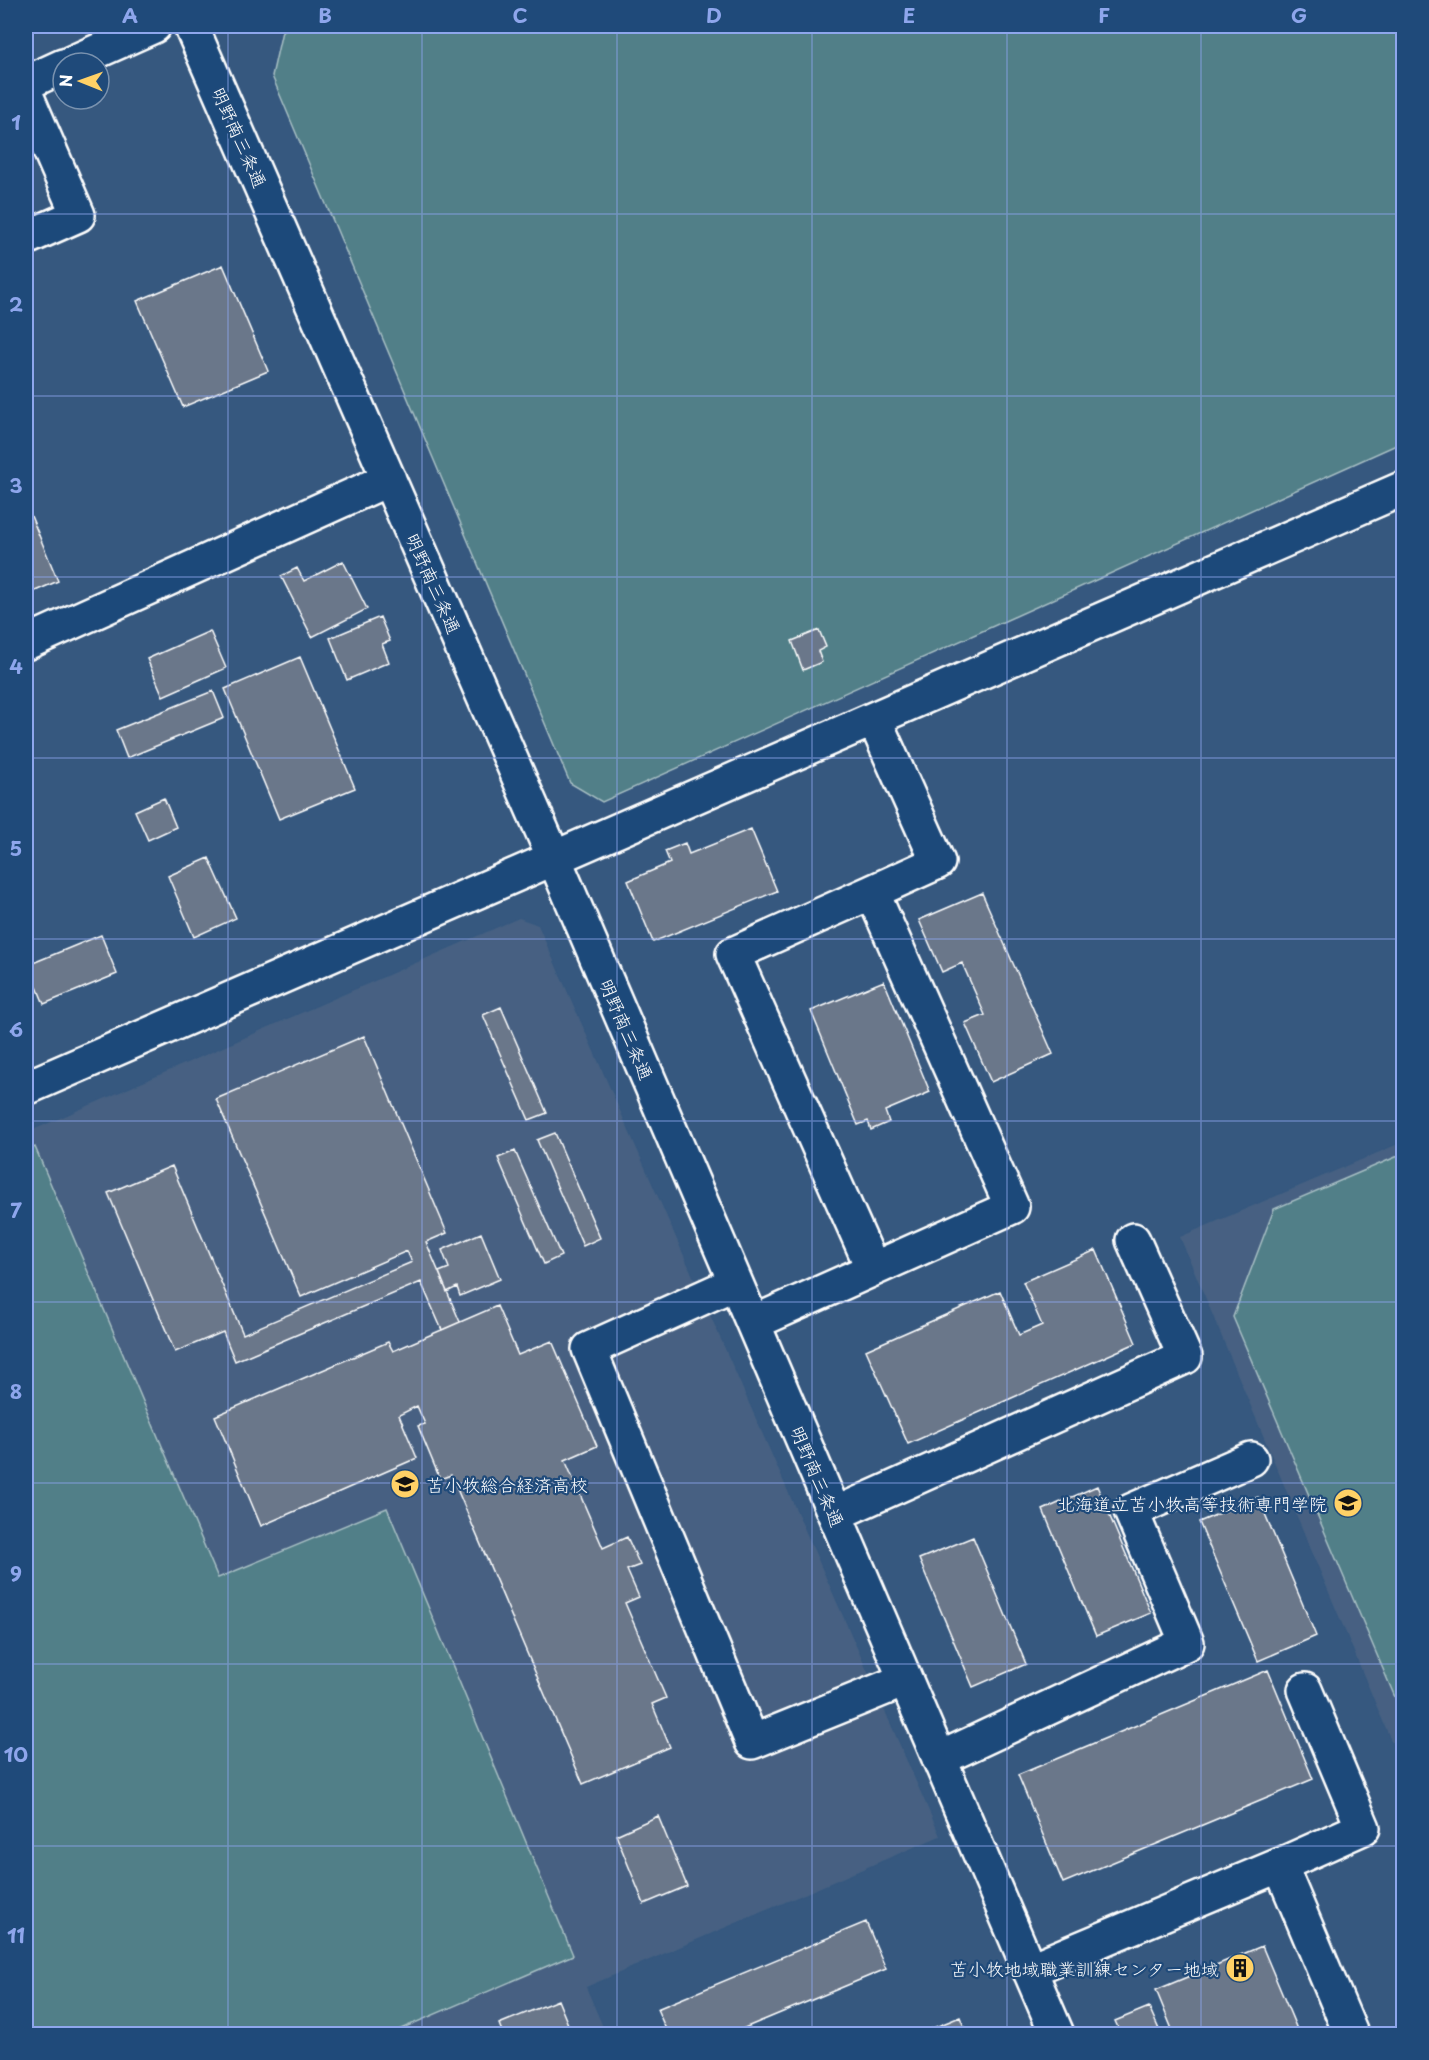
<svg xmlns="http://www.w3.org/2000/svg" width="1429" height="2060" viewBox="0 0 1429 2060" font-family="'Playpen Sans','Klee One',sans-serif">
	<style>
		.built { fill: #466182 }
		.green { fill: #517f88; stroke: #a8bfc4; stroke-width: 1.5 }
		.building { fill: #6b778a; stroke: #fff; stroke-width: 1.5 }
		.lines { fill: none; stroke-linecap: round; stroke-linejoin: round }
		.minor-casing { stroke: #fff; stroke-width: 38 }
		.minor { stroke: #1f4a7a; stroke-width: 33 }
		.grid { fill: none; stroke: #8ea6ec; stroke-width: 1.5; stroke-opacity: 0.55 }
		.labels { text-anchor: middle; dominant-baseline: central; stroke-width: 4.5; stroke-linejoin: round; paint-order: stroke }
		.street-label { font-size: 18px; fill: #fff; stroke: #1f4a7a }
		.poi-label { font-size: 18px; fill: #fff; stroke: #1f4a7a; text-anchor: end }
		.neatline { fill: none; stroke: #8ea6ec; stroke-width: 2 }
		.grid-label { font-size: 20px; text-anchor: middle; font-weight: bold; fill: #8ea6ec }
	</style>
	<rect width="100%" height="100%" fill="#36587f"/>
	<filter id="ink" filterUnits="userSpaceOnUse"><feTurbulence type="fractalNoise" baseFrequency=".0167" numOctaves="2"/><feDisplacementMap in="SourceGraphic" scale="12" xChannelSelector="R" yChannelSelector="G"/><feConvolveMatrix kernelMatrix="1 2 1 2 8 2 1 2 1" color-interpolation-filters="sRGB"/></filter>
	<g filter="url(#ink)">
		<path class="built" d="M519 918 538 925 940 1836 586 1987 606 2034H26V1133Z
			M1403 1142V1769L1180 1237Z"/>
		<path class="green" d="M294 26H1403V442L602 802 570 783 272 76 282 31Z
			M35 1147 218 1578 387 1508 573 1955 389 2034H26V1151Z
			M1403 1154V1716L1233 1317 1274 1209Z"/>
		<path class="building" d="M223 265 268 371 183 407 137 301Z
			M26 504 58 581 26 595Z
			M343 561 367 609 312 637 281 576 297 568 304 581Z
			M380 617 390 641 382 644 389 662 347 680 330 638Z
			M819 630 826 647 818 651 822 662 803 670 792 641Z
			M210 631 226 668 163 696 147 659Z
			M300 657 355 788 279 819 225 689Z
			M213 691 224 718 127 758 116 730Z
			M164 798 176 827 148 840 135 811Z
			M751 829 777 891 653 942 628 881 670 863 665 851 685 843 689 854Z
			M209 858 236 918 194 937 168 876Z
			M982 893 1053 1054 991 1082 965 1023 985 1015 962 963 942 972 919 920Z
			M101 935 117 974 44 1004 28 965Z
			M884 981 930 1092 885 1111 889 1122 871 1130 868 1121 858 1125 811 1011Z
			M501 1007 547 1113 529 1120 483 1015Z
			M364 1036 447 1233 426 1242 460 1322 442 1330 421 1282 235 1361 223 1332 175 1352 108 1193 172 1166 243 1334 412 1262 407 1251 301 1297 216 1099Z
			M555 1133 600 1238 583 1246 537 1140Z
			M515 1151 561 1256 544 1264 498 1158Z
			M481 1233 500 1279 460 1296 457 1287 447 1292 439 1272 449 1268 442 1250Z
			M1096 1250 1136 1343 908 1444 866 1350 1000 1291 1019 1335 1042 1325 1023 1282Z
			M497 1306 518 1355 552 1341 597 1446 565 1460 603 1548 627 1537 640 1565 627 1570 639 1597 625 1603 666 1698 652 1704 670 1747 583 1784 451 1475 440 1479 418 1426 425 1424 417 1406 399 1415 417 1458 261 1526 215 1416 388 1342 393 1351Z
			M1097 1486 1151 1613 1096 1636 1043 1510Z
			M1258 1497 1316 1636 1258 1661 1199 1522Z
			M973 1537 1026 1664 973 1687 919 1559Z
			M1268 1670 1313 1779 1063 1883 1018 1775Z
			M658 1816 687 1886 644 1904 616 1835Z
			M866 1922 886 1969 730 2034H668L657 2009Z
			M1262 1946 1299 2034H1174L1156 1990Z
			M558 2000 572 2034H503L499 2024Z
			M1149 2007 1161 2034H1121L1115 2021Z
			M960 2017 967 2034H918Z"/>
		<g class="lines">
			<g class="minor-casing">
				<path id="minor" d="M191 26 554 858 1057 2034
					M71 63 154 26
					M26 83 63 66
					M26 95 78 215 26 238
					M26 643 389 479
					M872 892 733 954 873 1269
					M26 1088 1404 488
					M735 1283 589 1349 752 1742 905 1680
					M753 1323 1012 1207 872 892 938 862 874 719
					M835 1514 1185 1357 1133 1240
					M939 1759 1187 1643 1131 1511 1251 1459
					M1280 1865 1363 1828 1305 1690
					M1029 1970 1280 1865 1351 2034"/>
			</g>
			<use href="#minor" class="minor"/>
		</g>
	</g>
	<path class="grid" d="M228 26V2034M422 26V2034M617 26V2034M812 26V2034M1007 26V2034M1201 26V2034M26 214H1404M26 396H1404M26 577H1404M26 758H1404M26 939H1404M26 1121H1404M26 1302H1404M26 1483H1404M26 1664H1404M26 1846H1404"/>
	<defs>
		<g id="school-disc" transform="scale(1.5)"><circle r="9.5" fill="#ffd166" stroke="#1f4a7a"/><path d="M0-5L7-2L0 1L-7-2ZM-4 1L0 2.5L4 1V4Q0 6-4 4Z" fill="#111"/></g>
		<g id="building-disc" transform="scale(1.5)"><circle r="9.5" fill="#ffd166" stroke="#1f4a7a"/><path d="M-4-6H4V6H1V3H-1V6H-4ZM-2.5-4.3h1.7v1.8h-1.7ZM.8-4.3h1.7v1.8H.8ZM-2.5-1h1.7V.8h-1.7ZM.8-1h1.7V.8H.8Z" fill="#111"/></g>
	</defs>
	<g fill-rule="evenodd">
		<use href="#school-disc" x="405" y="1484"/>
		<use href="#school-disc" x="1348" y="1503"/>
		<use href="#building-disc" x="1240" y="1968"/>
	</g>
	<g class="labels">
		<g class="street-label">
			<text transform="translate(240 137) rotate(66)">明野南三条通</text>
			<text transform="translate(434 583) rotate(66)">明野南三条通</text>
			<text transform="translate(627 1029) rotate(67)">明野南三条通</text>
			<text transform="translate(818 1476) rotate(67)">明野南三条通</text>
		</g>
		<g class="poi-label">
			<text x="426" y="1484" text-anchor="start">苫小牧総合経済高校</text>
			<text x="1327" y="1503">北海道立苫小牧高等技術専門学院</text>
			<text x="1219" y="1968">苫小牧地域職業訓練センター地域</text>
		</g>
	</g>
	<rect width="1429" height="2060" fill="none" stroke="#1f4a7a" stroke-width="66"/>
	<g transform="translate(81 81) rotate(271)"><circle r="28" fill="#1f4a7a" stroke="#7992af" stroke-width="1.5"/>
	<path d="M0-4.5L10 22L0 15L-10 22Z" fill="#ffd166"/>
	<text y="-9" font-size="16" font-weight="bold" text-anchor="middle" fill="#ffffff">N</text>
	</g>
	<rect x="33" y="33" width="1363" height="1994" class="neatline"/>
	<g class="grid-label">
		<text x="130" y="23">A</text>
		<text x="325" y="23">B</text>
		<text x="520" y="23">C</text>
		<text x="714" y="23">D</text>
		<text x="909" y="23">E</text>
		<text x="1104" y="23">F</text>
		<text x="1299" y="23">G</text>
		<text x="16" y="130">1</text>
		<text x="16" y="312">2</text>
		<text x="16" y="493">3</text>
		<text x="16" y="674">4</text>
		<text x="16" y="856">5</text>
		<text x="16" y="1037">6</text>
		<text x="16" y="1218">7</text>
		<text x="16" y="1399">8</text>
		<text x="16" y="1581">9</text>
		<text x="16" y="1762">10</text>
		<text x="16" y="1943">11</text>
	</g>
</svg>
